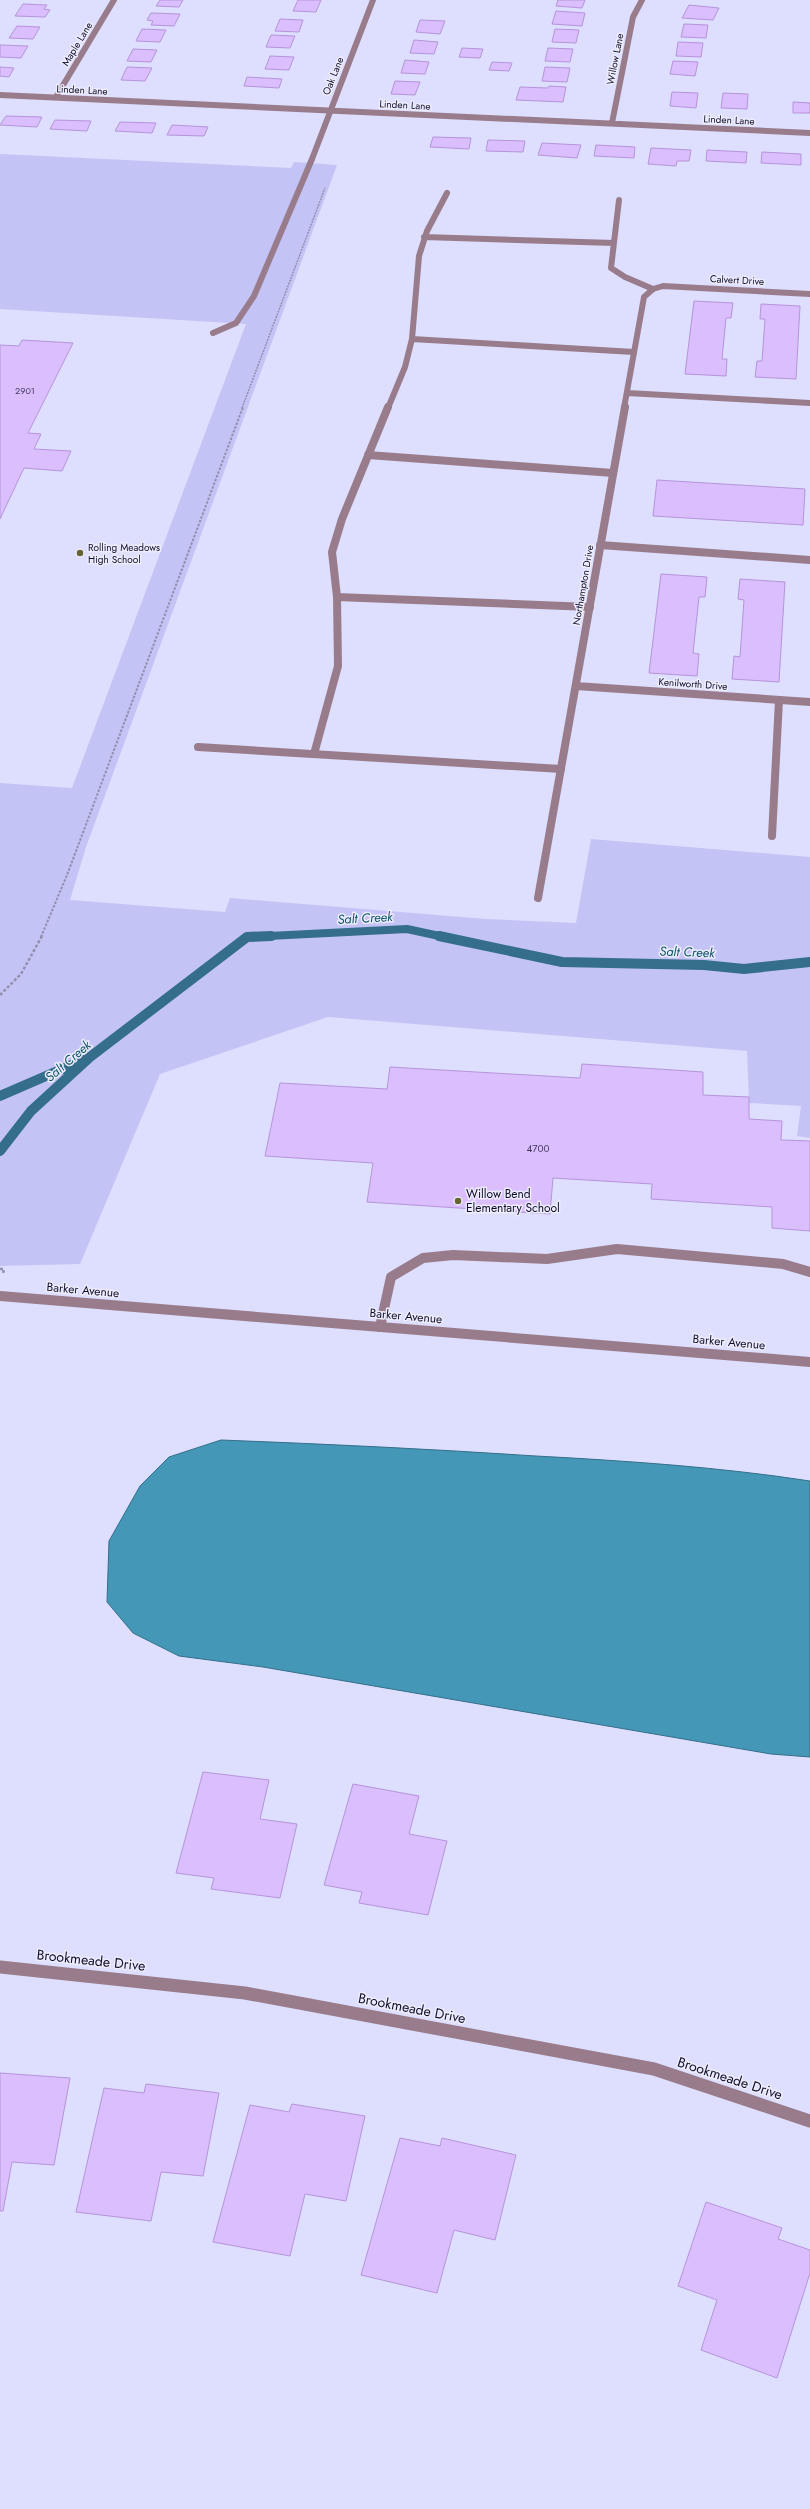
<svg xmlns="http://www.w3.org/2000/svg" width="810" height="2509" viewBox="0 0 810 2509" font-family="Jost,sans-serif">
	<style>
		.green { fill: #c4c3f6 }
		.water { fill: #4497b6; stroke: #346e8b }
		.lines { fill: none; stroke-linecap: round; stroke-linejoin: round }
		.stream-far1 { stroke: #346e8b; stroke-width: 8 }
		.stream { stroke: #346e8b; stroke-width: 10 }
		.building { fill: #dbbefd; stroke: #b594db }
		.path-far2 { stroke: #9190ae; stroke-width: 1.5; stroke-dasharray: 2 1; stroke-linecap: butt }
		.path-far1 { stroke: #9190ae; stroke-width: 2; stroke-dasharray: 2.5 1.5; stroke-linecap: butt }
		.path { stroke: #9190ae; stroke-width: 2.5; stroke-dasharray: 3 2; stroke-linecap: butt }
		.lane-far2 { stroke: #997c8b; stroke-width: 6 }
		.lane-far1 { stroke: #997c8b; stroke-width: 8 }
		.lane { stroke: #997c8b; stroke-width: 10 }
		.street-far3 { stroke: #997c8b; stroke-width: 6 }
		.street-far2 { stroke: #997c8b; stroke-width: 8 }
		.street-far1 { stroke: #997c8b; stroke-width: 10 }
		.street { stroke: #997c8b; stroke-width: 13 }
		.poi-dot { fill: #676431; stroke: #ededfd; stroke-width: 1.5 }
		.labels { text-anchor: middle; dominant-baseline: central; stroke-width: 3; stroke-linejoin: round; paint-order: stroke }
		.far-number-label { font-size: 9px; fill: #43395d }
		.far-street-label { font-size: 10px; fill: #100d28; stroke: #ededfd }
		.far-poi-label { font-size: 10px; fill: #100d28; stroke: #ededfd; text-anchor: start }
		.number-label { font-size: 10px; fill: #43395d }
		.poi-label { font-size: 12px; fill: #100d28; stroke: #ededfd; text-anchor: start }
		.street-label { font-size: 12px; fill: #100d28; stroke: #ededfd }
		.water-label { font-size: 13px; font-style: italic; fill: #0e5369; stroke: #ededfd }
		.near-street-label { font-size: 14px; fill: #100d28; stroke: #ededfd }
	</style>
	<rect width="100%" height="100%" fill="#dedefe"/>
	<path class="green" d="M0 154 291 168 294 162 337 165 86 847 70 900 225 912 230 898 486 919 576 923 591 839 810 857V1138L797 1136 801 1106 749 1103 747 1051 328 1017 160 1074 80 1264 0 1266V783L72 788 246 324 0 309Z"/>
	<path class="water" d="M221 1440C326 1444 431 1449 536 1456 628 1461 719 1467 810 1481V1757L771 1754 263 1667 179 1656 133 1633 107 1602 109 1541 140 1486 169 1457Z"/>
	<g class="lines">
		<path class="stream-far1" d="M251 937 407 929 444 937"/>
		<path class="stream" d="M439 936 562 962 704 965 744 969 810 962
			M0 1096 83 1060
			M0 1151 31 1111 90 1057 247 937 271 936"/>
	</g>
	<path class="building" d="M160 0H183L179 7 156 6Z
		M298 0H321L316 12 293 11Z
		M558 0H585L582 8 556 6Z
		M23 4 47 5 44 9 50 10 45 17 15 16Z
		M689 5 719 8 713 20 682 18Z
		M556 11 585 13 582 26 552 24Z
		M151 13 180 14 174 26 151 25 153 21 147 20Z
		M280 19 303 20 299 32 275 31Z
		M420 20 445 21 440 34 416 32Z
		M684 24 708 25 706 38 681 37Z
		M17 26 40 27 33 39 9 38Z
		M142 29 166 30 160 42 136 41Z
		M555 29 579 30 576 43 552 42Z
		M271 35 295 36 290 48 266 47Z
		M414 40 438 42 434 54 410 53Z
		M678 42 703 43 701 57 676 56Z
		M0 45 28 46 21 58 0 57Z
		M462 48 483 49 480 58 459 57Z
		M548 48 573 49 570 62 545 61Z
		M133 49 157 50 151 62 127 61Z
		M270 56 294 57 289 70 265 69Z
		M405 60 429 62 425 74 401 73Z
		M673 61 698 62 695 76 670 74Z
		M492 62 512 63 509 71 489 70Z
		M0 67 14 68 9 77 0 76Z
		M127 67 152 68 145 81 121 80Z
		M545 67 570 68 567 82 542 81Z
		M247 77 282 79 279 88 244 86Z
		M395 81 420 82 415 95 391 94Z
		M549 86 566 87 563 102 516 100 520 87 548 88Z
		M672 92 698 93 696 108 670 106Z
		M723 93 748 94 747 109 721 108Z
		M793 102 810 103V113H793Z
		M6 116 42 117 37 127 0 125Z
		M55 120 91 121 87 131 50 129Z
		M120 122 156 123 152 133 115 131Z
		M172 125 208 127 204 136 167 135Z
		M433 137 471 138 469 149 430 147Z
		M488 140 525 141 523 152 486 151Z
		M542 143 581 145 577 158 538 155Z
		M596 145 635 147 634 158 594 156Z
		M651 148 691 150 689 161H677L676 166 648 164Z
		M707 150 747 152 746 163 706 161Z
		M762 152 801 154V165L761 163Z
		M694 301 733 303 731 318H726L722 359H727L726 376 685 374Z
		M761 304 800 306 796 379 755 377 757 361H762L765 319H760Z
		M22 340 73 343 28 433 41 434 34 449 71 451 62 471 24 468 0 519V345L19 346Z
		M657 480 805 489 803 525 653 516Z
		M661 574 707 577 705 597H699L693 653 699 654 697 676 649 673Z
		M740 579 785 582 779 682 732 679 734 656 740 657 744 600 738 599Z
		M582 1064 703 1072V1095L749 1097V1119L782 1121 781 1140 810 1141V1231L772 1228V1207L651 1199 652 1184 553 1178 550 1214 367 1202 373 1163 265 1156 280 1083 387 1089 390 1067 580 1078Z
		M203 1772 269 1780 260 1819 297 1824 280 1898 211 1889 214 1878 176 1873Z
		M353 1784 419 1796 409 1834 447 1841 428 1915 359 1903 362 1892 324 1885Z
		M0 2073 70 2078 54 2165 12 2162 3 2211H0Z
		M146 2084 219 2093 203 2176 161 2172 151 2221 76 2212 104 2088 144 2093Z
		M292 2104 365 2116 346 2201 305 2194 290 2256 213 2242 250 2105 289 2112Z
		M400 2138 440 2146 442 2138 516 2155 495 2240 454 2230 437 2293 361 2275Z
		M706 2202 782 2228 778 2239 810 2250V2273L777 2378 701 2350 717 2300 678 2286Z"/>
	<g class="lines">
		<path class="path-far2" d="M242 408 325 188"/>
		<path class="path-far1" d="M41 937 67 875 243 407"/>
		<path class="path" d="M0 995 21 974 42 936
			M0 1269H4L3 1273"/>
		<path class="lane-far2" d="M619 200 611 268 625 277 653 289
			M424 237 614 243
			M213 333 236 323 254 296 312 159
			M412 339 634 352
			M388 408 405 367 412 339 419 256 427 231 447 193"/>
		<path class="lane-far1" d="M368 455 613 473
			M600 545 810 560
			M337 597 590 607
			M198 747 561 769
			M314 754 338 666 337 597 332 552 342 519 388 407
			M772 836 779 700"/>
		<path class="lane" d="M380 1327 391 1277 423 1258 453 1255 547 1259 617 1249 783 1264 810 1272"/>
		<path class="street-far3" d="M0 95 810 133
			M56 97 114 0
			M612 123 633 17 642 0
			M312 159 373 0
			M627 393 810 403
			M624 408 644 297 653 289 663 286 810 294"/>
		<path class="street-far2" d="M576 686 810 702
			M538 898 625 407"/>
		<path class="street-far1" d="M0 1296 810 1362"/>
		<path class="street" d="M0 1967 245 1993 654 2069 810 2121"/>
	</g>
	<g class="poi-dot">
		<circle cx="80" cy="553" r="4"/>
		<circle cx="458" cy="1201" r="4"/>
	</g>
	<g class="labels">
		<g class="far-number-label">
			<text x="25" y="390">2901</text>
		</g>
		<g class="far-street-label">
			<text transform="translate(77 44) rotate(-59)">Maple Lane</text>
			<text transform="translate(615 59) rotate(-79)">Willow Lane</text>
			<text transform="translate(333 76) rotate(-68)">Oak Lane</text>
			<text transform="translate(82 90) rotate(3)">Linden Lane</text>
			<text transform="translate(405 105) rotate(3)">Linden Lane</text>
			<text transform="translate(729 120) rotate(3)">Linden Lane</text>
			<text transform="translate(737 280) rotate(3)">Calvert Drive</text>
			<text transform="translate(583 585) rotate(-80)">Northampton Drive</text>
			<text transform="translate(693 684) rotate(4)">Kenilworth Drive</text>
		</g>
		<g class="far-poi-label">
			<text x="88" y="547">Rolling Meadows<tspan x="88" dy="12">High School</tspan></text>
		</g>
		<g class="number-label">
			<text x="538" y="1148">4700</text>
		</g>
		<g class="poi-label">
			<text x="466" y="1194">Willow Bend<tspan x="466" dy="14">Elementary School</tspan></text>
		</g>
		<g class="street-label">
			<text transform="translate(83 1290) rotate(5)">Barker Avenue</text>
			<text transform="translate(406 1316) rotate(5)">Barker Avenue</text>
			<text transform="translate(729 1342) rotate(5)">Barker Avenue</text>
		</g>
		<g class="water-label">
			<text transform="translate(365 918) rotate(-3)">Salt Creek</text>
			<text transform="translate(687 952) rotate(2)">Salt Creek</text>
			<text transform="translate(68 1061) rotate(-41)">Salt Creek</text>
		</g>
		<g class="near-street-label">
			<text transform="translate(91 1960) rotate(6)">Brookmeade Drive</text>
			<text transform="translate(412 2008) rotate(11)">Brookmeade Drive</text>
			<text transform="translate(730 2078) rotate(18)">Brookmeade Drive</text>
		</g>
	</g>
</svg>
